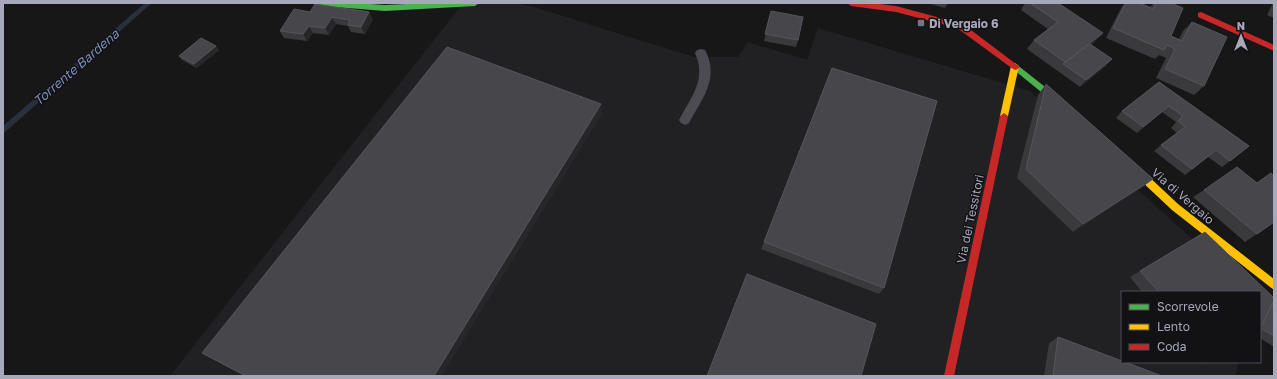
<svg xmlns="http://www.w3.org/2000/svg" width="1277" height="379" viewBox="0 0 1277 379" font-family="'Golos Text',sans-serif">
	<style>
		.built { fill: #212124 }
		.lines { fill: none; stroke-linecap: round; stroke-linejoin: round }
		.stream { fill: #292f3b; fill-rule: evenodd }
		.lane { fill: #4c4b51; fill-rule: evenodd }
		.fast { fill: #4caf50; fill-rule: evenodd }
		.slow { fill: #ffc107; fill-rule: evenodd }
		.jam { fill: #c62828; fill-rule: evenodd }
		.wall { fill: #3a3a3d }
		.shaded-wall { fill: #272729 }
		.building { fill: #46464b; stroke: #55555c }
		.poi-dot { fill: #757581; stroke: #121114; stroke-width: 1.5 }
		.labels { text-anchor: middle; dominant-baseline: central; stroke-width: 3; stroke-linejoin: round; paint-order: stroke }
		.poi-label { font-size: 12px; font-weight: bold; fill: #a7a8ba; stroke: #121114; text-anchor: start }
		.street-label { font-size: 12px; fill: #a7a8ba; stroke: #121114 }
		.water-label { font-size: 13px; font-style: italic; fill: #7b8db9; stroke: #121114 }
	</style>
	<rect width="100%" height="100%" fill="#171718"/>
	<path class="built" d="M463 3H514L534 7 694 57H738L748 42 807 60 818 28 1030 91 1250 292H1122V362H1238L1236 376H170Z"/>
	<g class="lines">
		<path class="stream" d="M145 3H152L5 132 3 133V126Z"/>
		<path class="lane" d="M701 49 705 50C720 78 702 99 689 123L685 125 681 123 679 120C691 97 707 80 695 53L697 50Z"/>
		<path class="fast" d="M318 3H356L385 5 426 3H479L475 6 385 11 322 6Z
			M1016 64 1068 105 1069 107 1068 109H1062L1013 69 1012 67Z"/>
		<path class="slow" d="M1015 63 1019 66 1008 116 1004 119 1000 116 1011 66Z
			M1127 158 1130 159 1178 204 1274 279V290L1172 210 1124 165 1123 162 1124 159Z"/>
		<path class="jam" d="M847 3H872L896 6 963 24 1020 67 1016 70 1013 69 957 28 896 12 851 6Z
			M1201 12 1274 45V51L1198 17V13Z
			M1004 113 1008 116 954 376H944L1000 116Z"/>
	</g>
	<path class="wall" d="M927 3H948L945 8Z
		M984 3H992L985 4Z
		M1025 3H1058L1095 42 1091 45 1106 66 1080 87 1027 49 1034 40 1048 29 1021 10Z
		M1125 3H1140L1150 7 1154 3H1171V36L1179 39 1183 31 1192 22 1204 86 1194 95 1156 78 1166 58 1159 55 1155 59 1106 38 1121 8Z
		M1273 3H1274V18L1267 15Z
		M771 11 798 40 796 47 764 41Z
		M310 12 373 19 365 34 351 32 348 26 336 24 329 35 313 33 307 41 284 38 280 31Z
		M216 46 219 50 197 68 182 60 179 56Z
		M1159 82 1249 146 1222 167 1208 157 1185 175 1154 151 1161 145 1177 133 1171 128 1176 122 1162 112 1137 133 1116 118 1122 111Z
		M1046 84 1153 179 1141 188 1073 232 1017 178 1038 95Z
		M602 113 441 376H245L202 353Z
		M1204 190 1257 234 1245 242 1193 197Z
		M1205 232 1274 298 1273 302H1274V347L1260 338V292H1142L1130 277Z
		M764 242 884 288 879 294 761 249Z
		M1058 337 1162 376H1044L1049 343Z
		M1203 362H1209L1205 364Z"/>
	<path class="shaded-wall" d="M369 12 373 19 365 34 361 27Z
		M332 17 336 24 329 35 325 28Z
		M309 26 313 33 307 41 303 34Z
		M1103 33 1095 42 1065 66 1063 64 1065 62Z
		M216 46 219 50 197 68 194 64Z
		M1112 59 1106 66 1080 87 1086 80Z
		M601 104 602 113 441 376H434Z
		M1169 106 1162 112 1137 133 1143 127Z
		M1153 179 1141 188 1073 232 1083 224Z"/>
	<path class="building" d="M1030 3H1058L1103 33 1065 62 1034 40 1058 22Z
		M1126 3H1140L1153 9 1156 3H1171L1183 8 1171 36 1182 41 1192 22 1227 37 1204 86 1165 69 1175 49 1167 45 1164 50 1113 28Z
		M315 4 369 12 361 27 348 25 350 20 332 17 325 28 309 26 303 34 280 31 294 9 310 12Z
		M771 11 803 17 798 40 765 34Z
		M201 38 216 46 194 64 179 56Z
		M1090 44 1112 59 1086 80 1063 64Z
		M447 47 601 104 434 376H246L202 353Z
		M832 68 937 101 884 288 764 242Z
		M1159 82 1249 146 1230 161 1216 150 1192 169 1161 145 1185 127 1178 121 1183 116 1169 106 1143 127 1122 111Z
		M1046 84 1153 179 1083 224 1026 169Z
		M1237 167 1257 183 1271 173 1274 176V222L1257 234 1204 190Z
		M1205 232 1274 298V301L1262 325 1260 326V292H1159L1140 271Z
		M747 274 876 324 861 376H707Z
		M1273 302H1274V336L1260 328V326L1262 325Z
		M1058 337 1122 361V362H1125L1162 376H1053Z"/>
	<rect class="poi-dot" x="917" y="19" width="8" height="8" rx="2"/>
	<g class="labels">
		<g class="poi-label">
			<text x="929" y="23">Di Vergaio 6</text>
		</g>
		<g class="street-label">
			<text transform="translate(1183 196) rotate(41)">Via di Vergaio</text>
			<text transform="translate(970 219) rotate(-78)">Via dei Tessitori</text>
		</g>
		<g class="water-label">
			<text transform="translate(76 67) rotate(-41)">Torrente Bardena</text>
		</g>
	</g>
	<rect width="1277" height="379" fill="none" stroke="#a7a8ba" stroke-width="8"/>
	<rect x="1121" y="291" width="140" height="72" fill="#121114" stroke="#4e4d56"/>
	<rect x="1129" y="304" width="20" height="6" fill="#4caf50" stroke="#4e4d56"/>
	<text x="1157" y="311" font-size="12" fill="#a7a8ba">Scorrevole</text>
	<rect x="1129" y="324" width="20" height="6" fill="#ffc107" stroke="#4e4d56"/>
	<text x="1157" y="331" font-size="12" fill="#a7a8ba">Lento</text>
	<rect x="1129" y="344" width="20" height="6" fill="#c62828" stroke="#4e4d56"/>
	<text x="1157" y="351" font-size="12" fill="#a7a8ba">Coda</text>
	<g transform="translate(1241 36)" stroke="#121114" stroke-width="3" paint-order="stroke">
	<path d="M0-3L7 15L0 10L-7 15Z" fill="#a7a8ba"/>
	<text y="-6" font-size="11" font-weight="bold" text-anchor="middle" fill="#a7a8ba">N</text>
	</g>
</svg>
